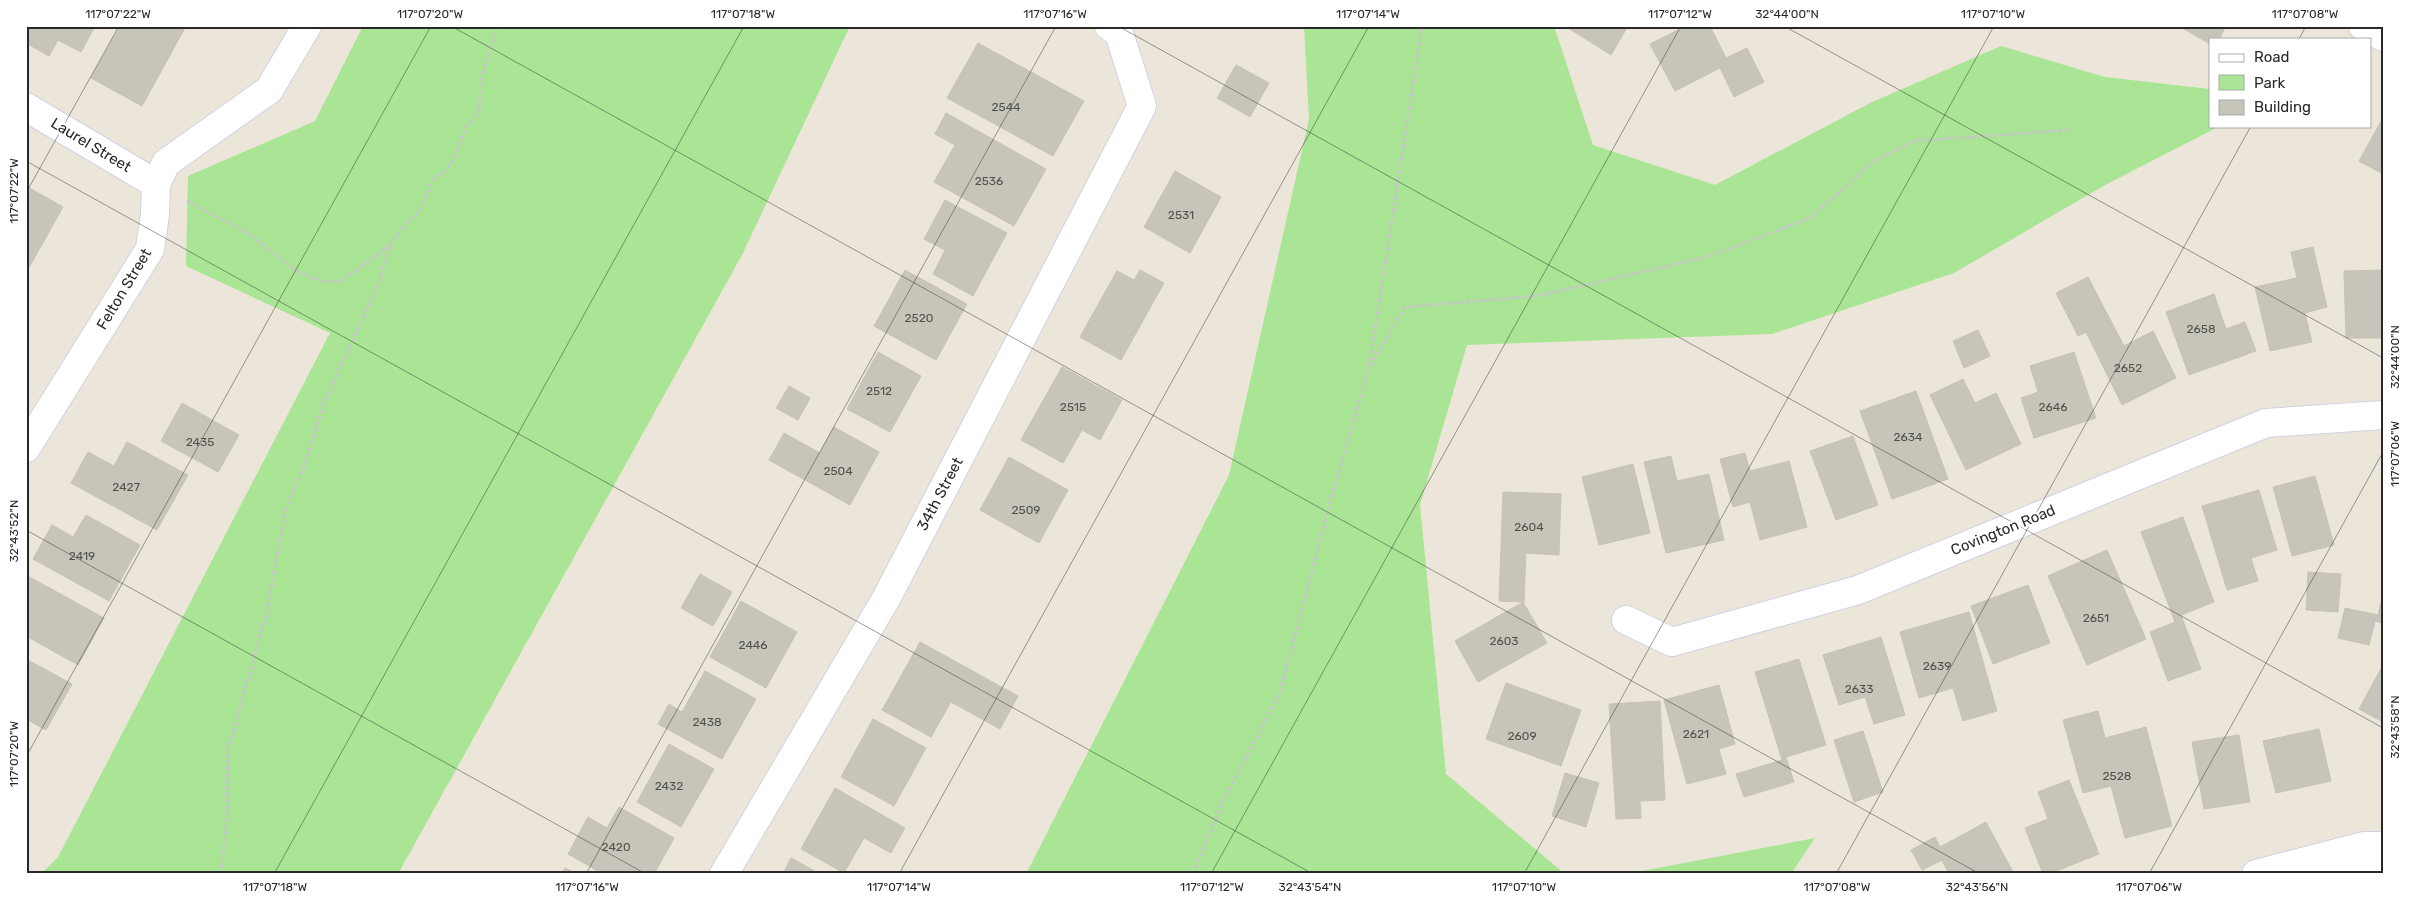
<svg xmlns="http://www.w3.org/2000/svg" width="2409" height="900" viewBox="0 0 2409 900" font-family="Rubik,sans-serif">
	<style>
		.green { fill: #a9e594 }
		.building { fill: #c7c4b9; stroke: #c8c2b4 }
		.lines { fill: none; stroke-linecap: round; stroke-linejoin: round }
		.minor-casing { stroke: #d0d2e3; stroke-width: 30 }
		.tertiary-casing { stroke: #d0d2e3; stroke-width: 30 }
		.path { stroke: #c7c7c7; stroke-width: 3; stroke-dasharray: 4 2.5; stroke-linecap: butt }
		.minor { stroke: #fff; stroke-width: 28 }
		.tertiary { stroke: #fff; stroke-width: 28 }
		.ticks { fill: none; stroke: #292929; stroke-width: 1; stroke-opacity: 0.45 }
		.labels { text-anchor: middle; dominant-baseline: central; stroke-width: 4.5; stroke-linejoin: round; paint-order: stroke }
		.number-label { font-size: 12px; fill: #50504d }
		.street-label { font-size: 15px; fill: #292929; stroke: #fff }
		.neatline { fill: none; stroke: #292929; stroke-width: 2 }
		.ticks-label { font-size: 12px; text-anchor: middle; fill: #292929 }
	</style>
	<rect width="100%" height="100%" fill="#ece6da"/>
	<path class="green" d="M363 26H850L742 255 398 874H41L58 857 330 333 186 266 188 176 315 121Z
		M1304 26H1554L1593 145 1715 185 1870 103 2001 46 2105 77 2210 89V126H2220L2105 185 1954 273 1772 334 1467 345 1420 505 1446 774 1565 874H1026L1229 475 1309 119Z
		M1815 838 1791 874H1626Z"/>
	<path class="building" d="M26 26H95L81 52 58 40 49 56 26 43Z
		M120 26H186L142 106 91 78Z
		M1565 26H1628L1611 55Z
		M1686 26H1710L1726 58 1747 48 1764 82 1734 97 1720 68 1675 91 1650 44Z
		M2179 26H2226L2219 39H2210V44Z
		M978 43 1084 101 1053 156 947 98Z
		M1236 65 1269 83 1250 117 1217 98Z
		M946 113 1046 169 1014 226 934 182 955 145 935 134Z
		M2383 118V174L2359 161Z
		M1175 171 1221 197 1190 253 1144 227Z
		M26 186 63 207 27 271 26 270Z
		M945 200 1007 233 973 296 933 274 945 250 924 239Z
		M2313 247 2327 307 2305 313 2312 342 2270 351 2255 287 2297 278 2291 252Z
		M905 270 967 304 936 360 874 326Z
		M1140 270 1164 283 1121 360 1080 337 1117 271 1134 280Z
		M2383 270V338H2346L2344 271Z
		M2088 277 2124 346 2153 331 2176 378 2122 405 2086 332 2078 336 2056 293Z
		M2214 294 2226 329 2245 322 2256 351 2189 375 2166 312Z
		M1978 330 1990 356 1964 368 1953 341Z
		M878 352 921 376 890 432 847 409Z
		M2074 352 2096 418 2034 438 2021 398 2038 392 2030 366Z
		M1062 367 1122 400 1100 440 1082 430 1063 463 1021 440Z
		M1963 379 1975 403 1996 393 2021 444 1966 470 1930 395Z
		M789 386 810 398 798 420 776 408Z
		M1916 391 1948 479 1892 499 1860 411Z
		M182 403 239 435 218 472 161 441Z
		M834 427 879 452 850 505 769 460 784 433 820 453Z
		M1853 436 1878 505 1836 520 1810 451Z
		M127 442 188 475 157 530 71 483 88 452 114 466Z
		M1745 453 1750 471 1789 461 1807 527 1760 540 1750 502 1733 507 1720 459Z
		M1671 456 1677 481 1709 474 1724 540 1666 553 1644 462Z
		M1009 457 1068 490 1039 543 980 510Z
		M1633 464 1650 533 1599 545 1582 477Z
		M2315 476 2334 545 2292 556 2273 487Z
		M2259 490 2277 550 2251 558 2258 581 2227 590 2202 506Z
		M1503 492 1561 494 1559 555 1526 553 1524 602 1499 601Z
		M86 515 140 545 109 601 33 559 52 525 73 537Z
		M2183 517 2214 602 2181 615 2201 669 2168 681 2150 632 2175 622 2141 532Z
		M2107 550 2146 639 2087 665 2048 576Z
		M2308 572 2341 574 2338 612 2306 610Z
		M700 574 732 592 713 626 681 608Z
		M26 575 104 618 78 665 26 636Z
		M2028 585 2050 643 1993 664 1971 606Z
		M2383 593V623L2375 621 2369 645 2338 638 2345 608 2378 615Z
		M741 601 797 632 766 688 710 657Z
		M1523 602 1547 643 1478 682 1455 641Z
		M1969 612 1997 711 1963 721 1953 688 1919 698 1900 632Z
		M1881 637 1905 715 1874 724 1865 697 1839 705 1823 655Z
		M920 642 1018 696 1000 729 951 702 931 737 882 710Z
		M26 659 72 684 46 730 26 719Z
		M1799 659 1826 745 1786 757 1794 782 1744 797 1736 774 1782 760 1755 672Z
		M2383 665V722L2359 709Z
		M705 671 756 699 722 759 658 724 669 704 682 712Z
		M1506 683 1581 710 1561 766 1486 739Z
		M1719 685 1735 744 1719 749 1726 774 1687 784 1664 700Z
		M1660 701 1665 800 1640 801 1641 818 1616 819 1609 704Z
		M2098 711 2105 738 2146 727 2172 826 2125 838 2111 786 2083 793 2063 720Z
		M873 719 926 748 894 806 841 777Z
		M2319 729 2331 781 2276 793 2263 741Z
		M1863 731 1883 792 1854 802 1834 740Z
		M2239 735 2250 802 2204 809 2192 742Z
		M669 744 714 769 681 827 637 802Z
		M1565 773 1599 783 1586 827 1552 816Z
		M2069 780 2099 854 2049 874H2043L2025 828 2048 819 2038 792Z
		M835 788 905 828 891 853 864 838 844 873 801 849Z
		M619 807 674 838 654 874H603L568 854 588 817 607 828Z
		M1986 822 2014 874H1949L1942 860 1922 870 1911 850 1935 837 1940 847Z
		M791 858 820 874H783Z
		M565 868 576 874H562Z"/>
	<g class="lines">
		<g class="minor-casing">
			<path id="minor" d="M2363 26 2383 37
				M26 107 156 184
				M26 448 150 249 155 215 156 184 166 163 269 90 307 26
				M1626 620 1672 642 1858 590 2266 423 2383 415
				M724 874 887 597 1142 106 1119 33 1109 26"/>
		</g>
		<g class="tertiary-casing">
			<path id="tertiary" d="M2323 862 2342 863 2383 874
				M2256 874 2364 846H2383"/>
		</g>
		<path class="path" d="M187 201 246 232 295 270 321 281 339 282 391 245
			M1370 366 1405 307 1537 296 1707 257 1810 218 1874 161 1914 141 2069 130
			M221 874 227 817 228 749 266 615 285 511 305 464 324 402 376 290 391 244 404 226 420 210 432 180 446 170 451 164 466 127 480 109C478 80 488 54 498 26
			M1193 874 1223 802 1280 692 1332 495 1369 368 1422 26"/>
		<use href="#minor" class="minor"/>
		<use href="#tertiary" class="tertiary"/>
	</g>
	<path class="ticks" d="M451 26 1980 874M1118 26 2383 728M1784 26 2383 358M2299 39 2306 26M26 161 1313 874M26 193 119 26M26 530 646 874M26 757 431 26M274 874 744 26M586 874 1056 26M899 874 1369 26M1211 874 1681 26M1524 874 1994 26M1836 874 2251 126M2149 874 2383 452"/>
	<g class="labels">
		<g class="number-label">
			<text x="1006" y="107">2544</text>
			<text x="989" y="181">2536</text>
			<text x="1181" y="215">2531</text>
			<text x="919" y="318">2520</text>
			<text x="2201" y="329">2658</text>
			<text x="2128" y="368">2652</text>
			<text x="879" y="391">2512</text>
			<text x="1073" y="407">2515</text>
			<text x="2053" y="407">2646</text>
			<text x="1908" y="437">2634</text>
			<text x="200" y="442">2435</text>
			<text x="838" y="471">2504</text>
			<text x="126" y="487">2427</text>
			<text x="1026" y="510">2509</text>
			<text x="1529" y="527">2604</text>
			<text x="82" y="556">2419</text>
			<text x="2096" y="618">2651</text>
			<text x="1504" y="641">2603</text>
			<text x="753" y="645">2446</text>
			<text x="1937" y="666">2639</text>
			<text x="1859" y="689">2633</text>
			<text x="707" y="722">2438</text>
			<text x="1696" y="734">2621</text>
			<text x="1522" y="736">2609</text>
			<text x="2117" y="776">2528</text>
			<text x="669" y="786">2432</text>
			<text x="616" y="847">2420</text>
		</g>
		<g class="street-label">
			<text transform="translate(91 145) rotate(31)">Laurel Street</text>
			<text transform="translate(124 289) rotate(-59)">Felton Street</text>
			<text transform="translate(940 494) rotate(-62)">34th Street</text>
			<text transform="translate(2003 530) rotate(-22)">Covington Road</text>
		</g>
	</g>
	<rect width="2409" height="900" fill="none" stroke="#ffffff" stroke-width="55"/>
	<rect x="2209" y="38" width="162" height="90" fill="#ffffff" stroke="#a9a9a9"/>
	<rect x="2219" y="54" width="25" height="8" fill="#ffffff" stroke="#a9a9a9"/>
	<text x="2254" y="62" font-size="15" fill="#292929">Road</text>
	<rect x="2219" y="75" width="25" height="15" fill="#a9e594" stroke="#a9a9a9"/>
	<text x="2254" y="88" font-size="15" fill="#292929">Park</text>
	<rect x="2219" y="100" width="25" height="15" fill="#c7c4b9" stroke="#a9a9a9"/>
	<text x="2254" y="112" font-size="15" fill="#292929">Building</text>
	<rect x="28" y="28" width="2354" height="844" class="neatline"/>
	<g class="ticks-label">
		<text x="118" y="18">117°07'22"W</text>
		<text x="430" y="18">117°07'20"W</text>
		<text x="743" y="18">117°07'18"W</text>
		<text x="1055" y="18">117°07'16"W</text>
		<text x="1368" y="18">117°07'14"W</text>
		<text x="1680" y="18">117°07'12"W</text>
		<text x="1787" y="18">32°44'00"N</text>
		<text x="1993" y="18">117°07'10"W</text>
		<text x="2305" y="18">117°07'08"W</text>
		<text transform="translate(14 191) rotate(-90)" y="4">117°07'22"W</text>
		<text transform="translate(2395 357) rotate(-90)" y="4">32°44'00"N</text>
		<text transform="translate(2395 454) rotate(-90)" y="4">117°07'06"W</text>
		<text transform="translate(14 531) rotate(-90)" y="4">32°43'52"N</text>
		<text transform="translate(2395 727) rotate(-90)" y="4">32°43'58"N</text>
		<text transform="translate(14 754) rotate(-90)" y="4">117°07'20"W</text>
		<text x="275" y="891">117°07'18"W</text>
		<text x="587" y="891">117°07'16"W</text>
		<text x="899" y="891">117°07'14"W</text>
		<text x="1212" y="891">117°07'12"W</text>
		<text x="1310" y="891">32°43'54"N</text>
		<text x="1524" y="891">117°07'10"W</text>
		<text x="1837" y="891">117°07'08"W</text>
		<text x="1977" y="891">32°43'56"N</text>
		<text x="2149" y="891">117°07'06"W</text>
	</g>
</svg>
